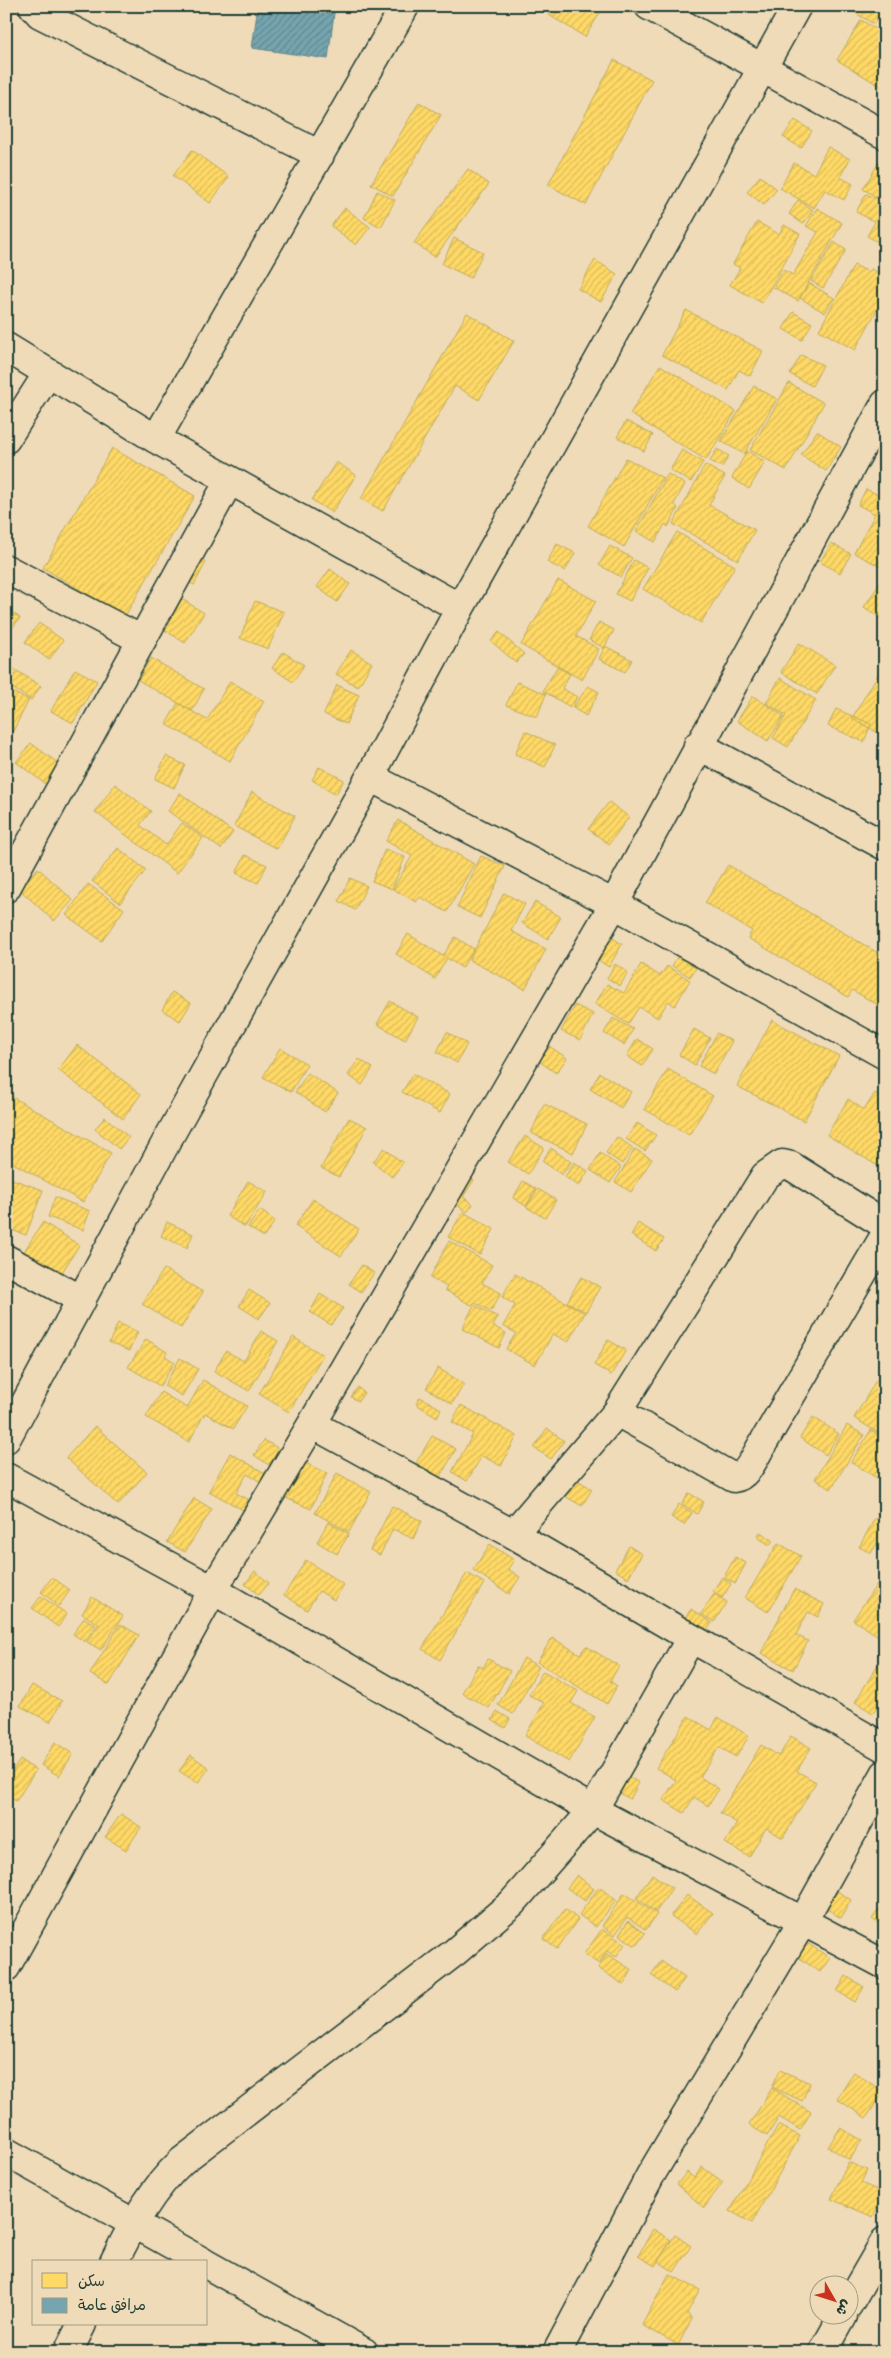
<svg xmlns="http://www.w3.org/2000/svg" width="891" height="2358" viewBox="0 0 891 2358" font-family="'Gochi Hand','Playpen Sans Arabic',sans-serif">
	<style>
		.homes { fill: url(#homes-hatch); stroke: #bcaa57 }
		.public { fill: url(#public-hatch); stroke: #5c868a }
		.lines { fill: none; stroke-linecap: round; stroke-linejoin: round }
		.minor-casing { stroke: #1f3d34; stroke-width: 31 }
		.minor { stroke: #f0dbb9; stroke-width: 28 }
	</style>
	<defs>
		<pattern id="homes-hatch" width="6" height="6" patternUnits="userSpaceOnUse" patternTransform="scale(1.25)"><rect width="6" height="6" fill="#ffd966"/><path d="M-1 1l2-2M0 6l6-6M5 7l2-2" fill="none" stroke="#dabb59"/></pattern>
		<pattern id="public-hatch" width="6" height="6" patternUnits="userSpaceOnUse" patternTransform="scale(1.25)"><rect width="6" height="6" fill="#76a5af"/><path d="M-1 1l2-2M0 6l6-6M5 7l2-2" fill="none" stroke="#60888f"/></pattern>
	</defs>
	<rect width="100%" height="100%" fill="#f0dbb9"/>
	<filter id="ink" filterUnits="userSpaceOnUse"><feTurbulence type="fractalNoise" baseFrequency=".02" numOctaves="2"/><feDisplacementMap in="SourceGraphic" scale="10" xChannelSelector="R" yChannelSelector="G"/><feConvolveMatrix kernelMatrix="1 2 1 2 8 2 1 2 1" color-interpolation-filters="sRGB"/></filter>
	<g filter="url(#ink)">
		<path class="homes" d="M554 6H594L601 11 585 37 549 15Z
			M843 6H884L874 24Z
			M861 20 885 34V89L837 60Z
			M614 60 652 80 586 205 548 185Z
			M419 102 441 115 393 196 371 184Z
			M795 120 812 131 801 148 783 137Z
			M828 147 850 159 840 177 853 184 844 200 825 190 814 208 780 188 794 163 814 174Z
			M192 150 229 177 210 203 173 176Z
			M879 162 885 166V202L863 189Z
			M468 169 489 184 435 257 414 243Z
			M760 176 777 189 764 205 747 192Z
			M377 191 395 200 381 227 364 218Z
			M866 194 885 202V246L867 236 875 222 856 212Z
			M798 200 813 210 803 224 789 214Z
			M345 208 370 227 356 245 331 226Z
			M817 208 842 223 798 301 773 287 783 270 793 275 818 232 806 226Z
			M757 222 779 234 784 225 800 234 762 303 730 285 740 268 733 264Z
			M454 238 483 252 471 278 442 264Z
			M834 242 846 250 823 288 811 281Z
			M595 260 617 274 601 302 578 289Z
			M854 265 869 272 871 269 885 276V295L855 350 819 330Z
			M809 283 834 298 825 313 800 298Z
			M686 310 763 351 750 376 739 370 728 390 662 355Z
			M793 312 812 323 802 340 783 329Z
			M467 313 514 341 479 400 455 386 383 511 361 499Z
			M801 355 823 365 812 386 790 374Z
			M660 365 736 411 706 460 630 414Z
			M789 383 824 403 786 470 750 450Z
			M754 386 777 399 744 454 721 441Z
			M626 421 653 435 644 451 617 437Z
			M817 431 841 447 826 471 801 455Z
			M112 448 195 496 125 616 43 568Z
			M717 449 729 456 722 467 710 461Z
			M682 450 703 462 691 482 670 470Z
			M747 451 765 462 749 489 732 478Z
			M626 458 663 478 624 547 588 526Z
			M336 462 356 475 332 513 312 500Z
			M705 465 725 476 709 505 755 530 738 560 673 524Z
			M668 474 685 484 674 504 678 508 668 527 665 524 655 542 636 531Z
			M866 489 885 498V569L854 553 875 514 858 505Z
			M677 532 735 566 701 623 643 589Z
			M831 543 851 554 840 573 820 562Z
			M557 544 575 553 565 571 547 562Z
			M610 546 632 558 621 577 599 565Z
			M191 554 206 562 194 585 179 577Z
			M634 560 648 568 630 601 616 594Z
			M330 569 350 584 337 602 317 587Z
			M885 576V621L864 607Z
			M558 580 596 601 576 636 599 649 582 680 521 645Z
			M182 599 204 613 185 643 163 629Z
			M255 601 284 612 268 649 240 638Z
			M6 608 20 618 6 636Z
			M599 622 614 630 604 648 589 640Z
			M39 623 63 640 49 660 25 642Z
			M499 632 524 654 516 663 491 641Z
			M799 643 835 665 817 694 781 672Z
			M605 646 632 660 625 672 599 659Z
			M351 650 372 663 358 687 336 674Z
			M283 652 304 665 293 682 272 668Z
			M151 658 204 689 192 711 138 680Z
			M6 664 41 686 31 700 6 684Z
			M883 666 885 667V737L852 718Z
			M557 667 570 674 562 688 577 697 572 708 543 691Z
			M75 669 97 681 73 723 51 711Z
			M780 678 816 700 788 747 773 738 786 715 766 703Z
			M230 681 264 701 230 761 166 724 178 703 207 720Z
			M517 682 546 694 537 717 506 705Z
			M337 685 359 695 346 724 324 714Z
			M588 686 599 692 586 716 573 708Z
			M6 689 29 700 11 735 6 733Z
			M753 696 784 716 768 741 737 721Z
			M836 709 871 724 864 742 828 726Z
			M525 731 555 745 545 767 515 754Z
			M31 743 63 767 48 786 16 762Z
			M166 756 185 765 174 788 155 779Z
			M319 767 344 780 336 794 312 780Z
			M115 784 151 811 140 825 166 845 182 823 203 838 177 873 95 812Z
			M252 792 295 816 277 849 234 826Z
			M180 793 233 832 221 849 168 811Z
			M609 802 629 817 609 844 588 829Z
			M398 820 474 864 447 912 420 897 416 902 393 889 412 856 386 841Z
			M118 848 146 870 120 903 92 881Z
			M385 849 405 857 392 889 372 881Z
			M245 855 267 865 258 883 236 873Z
			M481 856 505 866 480 918 457 907Z
			M728 865 885 957V1009L852 990 848 997 748 938 752 931 705 903Z
			M38 868 73 900 54 921 19 889Z
			M350 878 367 886 355 910 339 901Z
			M88 884 124 909 102 941 66 915Z
			M504 893 525 904 511 931 546 949 525 989 469 960Z
			M535 902 561 917 548 939 522 923Z
			M408 934 443 956 455 937 474 949 462 968 447 958 435 979 396 954Z
			M608 935 622 944 609 967 596 959Z
			M678 956 696 968 690 977 672 966Z
			M615 964 628 972 620 986 607 978Z
			M641 964 660 976 667 966 690 980 675 1006 668 1001 658 1018 639 1007 628 1024 595 1004 607 984 624 993Z
			M172 992 191 1003 180 1021 162 1010Z
			M390 1001 418 1017 405 1040 377 1024Z
			M575 1005 593 1014 580 1040 561 1031Z
			M613 1018 633 1029 624 1045 604 1033Z
			M772 1020 839 1056 804 1121 737 1086Z
			M694 1029 710 1038 695 1065 679 1055Z
			M447 1032 467 1044 457 1063 437 1052Z
			M717 1033 732 1041 714 1074 699 1066Z
			M637 1039 653 1049 642 1066 627 1056Z
			M543 1042 567 1058 556 1073 533 1057Z
			M77 1045 141 1094 123 1119 58 1070Z
			M280 1048 307 1064 291 1092 263 1077Z
			M359 1059 373 1068 362 1085 348 1075Z
			M668 1069 713 1096 689 1135 644 1109Z
			M308 1073 338 1093 325 1112 295 1092Z
			M600 1073 631 1092 621 1108 590 1089Z
			M413 1074 450 1094 440 1113 402 1092Z
			M875 1093 885 1099V1120L879 1129 885 1132V1162L881 1168 827 1135 848 1099 864 1110Z
			M7 1094 111 1153 83 1202 6 1159Z
			M544 1104 587 1124 573 1153 531 1133Z
			M105 1117 129 1137 119 1149 95 1129Z
			M349 1118 367 1127 339 1177 321 1168Z
			M637 1123 656 1135 645 1151 626 1139Z
			M525 1136 544 1148 528 1174 508 1162Z
			M617 1137 633 1148 622 1164 606 1153Z
			M384 1148 403 1163 392 1177 373 1162Z
			M551 1148 571 1162 562 1175 542 1161Z
			M635 1149 652 1159 631 1192 615 1182Z
			M600 1153 621 1167 610 1183 590 1170Z
			M574 1162 588 1171 579 1186 565 1177Z
			M467 1175 474 1180 463 1197 473 1204 467 1212 449 1200Z
			M6 1177 43 1190 26 1235 6 1228Z
			M248 1181 267 1192 245 1227 227 1216Z
			M523 1181 536 1189 526 1206 513 1198Z
			M538 1189 556 1200 545 1218 526 1207Z
			M55 1197 90 1211 83 1230 48 1217Z
			M313 1199 359 1229 341 1256 295 1226Z
			M260 1210 275 1221 264 1237 248 1227Z
			M463 1212 494 1229 480 1255 448 1237Z
			M43 1222 79 1245 58 1279 21 1256Z
			M167 1222 193 1234 187 1248 161 1236Z
			M638 1223 664 1239 656 1251 631 1235Z
			M449 1241 492 1265 482 1283 501 1293 491 1311 475 1303 471 1305 445 1290 447 1287 430 1278Z
			M362 1265 374 1273 361 1292 349 1284Z
			M164 1269 203 1292 181 1328 142 1304Z
			M515 1274 585 1313 568 1342 553 1334 535 1365 506 1349 516 1333 503 1326 515 1305 502 1297Z
			M581 1277 600 1287 586 1312 567 1302Z
			M249 1290 270 1303 259 1319 239 1306Z
			M320 1294 343 1308 331 1325 310 1312Z
			M474 1305 498 1317 493 1326 506 1333 499 1348 462 1329Z
			M885 1307V1326L877 1321Z
			M118 1323 138 1332 129 1351 109 1343Z
			M261 1331 278 1341 249 1391 214 1371 226 1351 244 1361Z
			M293 1337 323 1355 289 1412 259 1394Z
			M146 1339 167 1352 165 1356 175 1362 160 1386 128 1367Z
			M608 1340 626 1350 611 1375 594 1365Z
			M180 1358 198 1369 182 1396 164 1386Z
			M438 1368 464 1384 452 1404 426 1388Z
			M881 1372 885 1374V1398L882 1402 885 1404V1437L854 1418Z
			M203 1380 247 1406 233 1429 205 1413 189 1442 146 1417 161 1392 187 1408Z
			M358 1387 364 1393 358 1401 351 1397Z
			M420 1397 441 1409 437 1417 416 1404Z
			M461 1405 517 1436 501 1466 482 1456 467 1481 452 1472 473 1434 452 1422Z
			M813 1417 839 1434 826 1455 800 1438Z
			M847 1425 864 1435 831 1489 815 1479Z
			M95 1426 147 1472 118 1505 66 1458Z
			M547 1428 564 1441 551 1459 534 1448Z
			M871 1430 885 1439V1483L851 1462Z
			M432 1436 456 1449 440 1477 416 1463Z
			M264 1440 279 1449 269 1465 254 1455Z
			M230 1453 265 1473 261 1482 247 1474 236 1493 248 1499 243 1510 209 1491Z
			M305 1463 327 1473 311 1509 279 1495 290 1468 300 1472Z
			M337 1473 371 1492 349 1532 315 1513Z
			M574 1478 592 1489 582 1506 563 1495Z
			M689 1493 704 1502 697 1514 682 1504Z
			M194 1498 212 1509 185 1552 167 1542Z
			M885 1498V1520L876 1514Z
			M679 1504 692 1513 684 1525 671 1517Z
			M392 1506 422 1521 413 1539 393 1529 380 1555 370 1550Z
			M875 1518 885 1523V1541L882 1545 878 1542 871 1553 859 1547Z
			M328 1522 349 1534 337 1554 317 1542Z
			M760 1532 773 1540 770 1545 757 1537Z
			M778 1543 801 1556 768 1612 745 1598Z
			M490 1544 514 1560 508 1569 520 1577 509 1594 473 1570Z
			M629 1546 642 1554 628 1578 615 1570Z
			M735 1557 746 1563 735 1584 724 1577Z
			M306 1560 344 1585 334 1600 319 1591 307 1610 284 1595Z
			M255 1571 269 1583 259 1595 245 1584Z
			M467 1573 484 1583 440 1660 422 1649Z
			M52 1577 70 1590 59 1606 41 1592Z
			M722 1577 731 1584 722 1598 713 1591Z
			M877 1584 885 1590V1640L853 1620Z
			M794 1589 824 1604 818 1617 808 1612 796 1635 808 1641 793 1670 761 1653Z
			M714 1594 727 1602 714 1622 701 1614Z
			M41 1596 67 1614 58 1627 32 1608Z
			M92 1597 123 1616 101 1650 87 1642 99 1624 82 1614Z
			M691 1609 712 1623 701 1639 680 1625Z
			M84 1618 96 1625 85 1642 73 1634Z
			M120 1624 139 1635 109 1685 90 1674Z
			M552 1638 580 1654 586 1646 619 1666 610 1681 617 1686 607 1704 537 1662Z
			M885 1653V1694L873 1713 855 1702Z
			M524 1658 539 1667 513 1714 498 1705Z
			M488 1659 510 1671 489 1708 462 1693 478 1665 483 1668Z
			M543 1671 578 1691 571 1703 595 1717 569 1762 525 1736 544 1703 529 1695Z
			M32 1685 62 1701 50 1722 20 1706Z
			M497 1711 510 1719 505 1728 492 1720Z
			M688 1716 711 1730 718 1717 749 1736 736 1757 719 1747 700 1777 719 1789 708 1806 694 1797 684 1813 663 1800 676 1780 656 1768Z
			M791 1736 811 1748 797 1771 816 1782 783 1838 766 1828 749 1857 725 1843 737 1823 720 1813 761 1745 779 1756Z
			M55 1742 73 1754 59 1776 41 1765Z
			M191 1755 209 1768 198 1783 179 1771Z
			M20 1760 36 1770 16 1801 6 1795V1780Z
			M625 1775 639 1783 630 1799 616 1791Z
			M121 1814 141 1827 126 1850 105 1837Z
			M652 1874 672 1888 656 1912 636 1898Z
			M577 1875 594 1889 585 1901 567 1888Z
			M599 1887 616 1900 596 1927 579 1915Z
			M837 1891 851 1900 841 1918 827 1909Z
			M624 1893 657 1914 646 1930 627 1917 615 1935 602 1926Z
			M687 1895 713 1913 697 1934 671 1916Z
			M883 1904 885 1906V1928L872 1919Z
			M565 1909 578 1919 557 1949 543 1939Z
			M628 1921 645 1933 636 1946 619 1935Z
			M602 1929 625 1944 616 1957 607 1951 599 1964 584 1954Z
			M804 1941 830 1958 820 1972 795 1955Z
			M607 1954 632 1970 624 1985 598 1968Z
			M661 1961 685 1978 675 1992 651 1975Z
			M846 1976 864 1987 855 2002 837 1991Z
			M780 2070 810 2083 802 2101 772 2087Z
			M854 2072 884 2092 866 2118 837 2099Z
			M772 2088 811 2112 800 2130 779 2117 767 2136 749 2125Z
			M778 2125 800 2136 752 2223 730 2211Z
			M840 2128 862 2140 850 2160 828 2147Z
			M848 2162 867 2170 861 2183 884 2193 873 2217 831 2199Z
			M702 2167 723 2182 704 2208 677 2184 687 2172 694 2178Z
			M653 2229 671 2240 655 2266 638 2256Z
			M675 2235 691 2246 674 2272 658 2261Z
			M885 2272V2287L878 2283Z
			M669 2274 700 2290 687 2313 692 2319 678 2345 642 2325Z
			M884 2342 885 2352H878Z"/>
		<path class="public" d="M258 6H335L328 59 252 48Z"/>
		<g class="lines">
			<g class="minor-casing">
				<path id="minor" d="M33 6 40 14 320 155
					M649 6 885 135
					M6 347 156 439 460 608
					M6 439 48 373
					M156 439 405 6
					M6 569 142 640
					M698 745 885 846
					M370 777 614 904 885 1055
					M6 888 229 481
					M6 1259 82 1300
					M617 1412 734 1478C748 1476 755 1456 762 1445L885 1235
					M312 1424 513 1534 691 1638 885 1748
					M6 1439 169 1137 370 777 460 608 797 6
					M6 1477 213 1590 593 1810 885 1965
					M513 1534 617 1412 765 1176 782 1164 791 1166 885 1225
					M6 1967 213 1590 312 1424 614 904 885 404
					M6 2152 203 2262
					M114 2262C132 2225 152 2189 182 2161L455 1952 512 1903 593 1810 691 1638
					M206 2264 364 2352
					M848 2305 885 2241
					M68 2352 82 2324
					M557 2352 650 2176 803 1921 885 1774
					M823 2352 843 2316"/>
			</g>
			<use href="#minor" class="minor"/>
		</g>
	</g>
	<rect width="891" height="2358" fill="none" stroke="#f0dbb9" stroke-width="25"/>
	<rect x="12" y="12" width="866" height="2333" fill="none" stroke="#1f3d34" stroke-width="2" filter="url(#ink)"/>
	<rect x="32" y="2260" width="175" height="65" fill="#f0dbb9" stroke="#9c9c84"/>
	<rect x="42" y="2273" width="25" height="15" fill="#ffd966" stroke="#9c9c84"/>
	<text x="78" y="2286" font-size="15" fill="#1f3d34">سكن</text>
	<rect x="42" y="2298" width="25" height="15" fill="#76a5af" stroke="#9c9c84"/>
	<text x="78" y="2310" font-size="15" fill="#1f3d34">مرافق عامة</text>
	<g transform="translate(834 2300) rotate(129)"><circle r="24" fill="#f0dbb9" stroke="#9c9c84"/>
	<path d="M0-4L9 19L0 12L-9 19Z" fill="#c8321e"/>
	<text y="-8" font-size="14" font-weight="bold" text-anchor="middle" fill="#1f3d34">ش</text>
	</g>
</svg>
